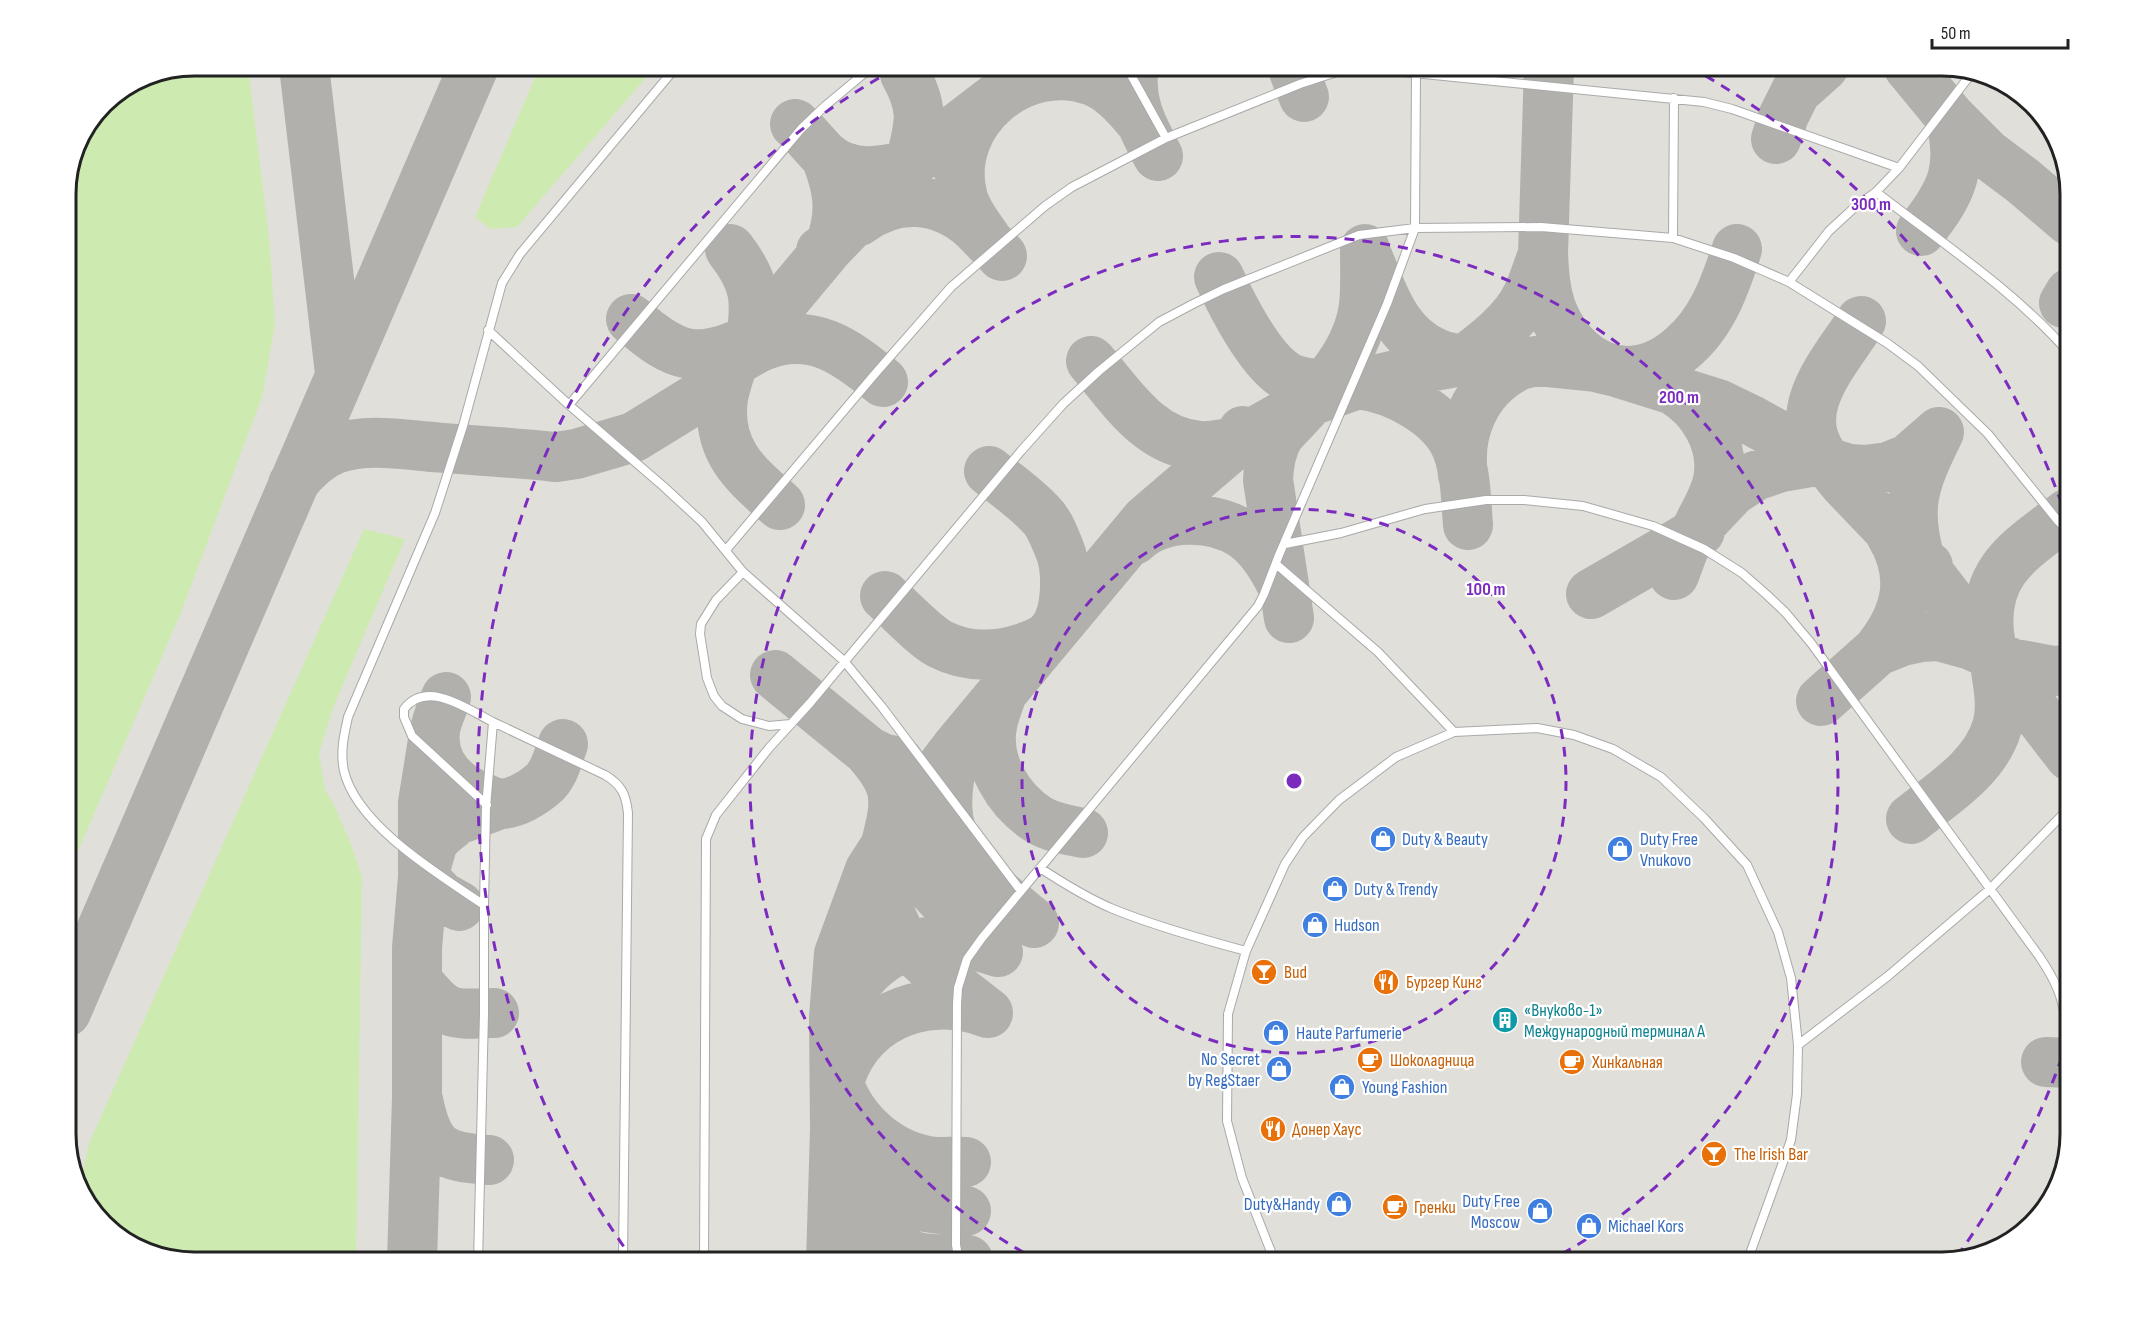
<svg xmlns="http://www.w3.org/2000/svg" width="2136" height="1328" viewBox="0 0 2136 1328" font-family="'Sofia Sans Condensed',sans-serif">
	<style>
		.airport { fill: #e1dfda }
		.grass { fill: #cdebb0 }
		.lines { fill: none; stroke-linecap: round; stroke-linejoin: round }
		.taxiway { stroke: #b1b0ac; stroke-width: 50 }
		.lane-casing { stroke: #a9a9a9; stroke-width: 10 }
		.lane { stroke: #fff; stroke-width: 8 }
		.ring { fill: none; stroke: #7b2cbf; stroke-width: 3; stroke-dasharray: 10 8 }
		.labels { text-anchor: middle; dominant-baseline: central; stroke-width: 4.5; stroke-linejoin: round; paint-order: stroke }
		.shop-label { font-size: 18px; fill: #366cbe; stroke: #fff; text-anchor: start }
		.food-label { font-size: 18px; fill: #c56008; stroke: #fff; text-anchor: start }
		.culture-label { font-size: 18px; fill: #0d838f; stroke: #fff; text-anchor: start }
		.rim { fill: none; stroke: #222; stroke-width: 3 }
		.centre { fill: #7b2cbf; stroke: #fff; stroke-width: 3 }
		.ring-label { font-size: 18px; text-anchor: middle; font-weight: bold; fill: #7b2cbf; stroke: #fff; stroke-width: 4.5; stroke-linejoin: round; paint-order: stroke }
	</style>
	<rect width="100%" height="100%" fill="#f2efe9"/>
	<path class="airport" d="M194 66H1942L2006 83 2053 130 2070 186V1134L2053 1198 2006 1245 1942 1262H194L130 1245 83 1198 66 1142V186L79 138 104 103 145 76Z"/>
	<path class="grass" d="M194 66H248L270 247 275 325 262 397 180 615 66 879V186L79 138 104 103 145 76Z
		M540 66H656L517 227 490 229 475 217Z
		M364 529 405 539 333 708 319 753 325 790 334 805 351 844 362 877 356 1262H194L130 1245 86 1201 82 1175 90 1141Z"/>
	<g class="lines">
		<path class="taxiway" d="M304 66 340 373
			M1134 66C1128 101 1142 126 1158 156
			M1292 66 1304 97
			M1908 66 1950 117 1987 154 2023 181 2070 221
			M795 124C806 134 814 145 824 155 849 178 881 172 910 164 919 125 926 112 905 74
			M1776 139 1784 115 1796 91 1824 66
			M859 221C895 194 939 196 973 226 983 235 992 246 1002 256
			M1921 231C1953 191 1963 167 1950 117
			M986 238C977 225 965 210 962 194 945 121 1023 55 1093 81 1111 88 1126 104 1138 119
			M821 251 830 246C842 212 839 190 826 157
			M1543 254C1544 273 1545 290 1551 308 1573 367 1631 393 1682 348 1712 323 1725 286 1737 249
			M1368 258C1383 294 1396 337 1436 353 1445 357 1454 358 1463 361 1487 343 1515 322 1528 294 1534 281 1538 267 1543 254
			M1219 277C1232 305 1260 362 1288 377 1309 387 1334 383 1356 384 1394 388 1445 414 1458 452 1466 475 1466 501 1468 525
			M1540 288 1543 254 1549 66
			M2064 303 2070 293
			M631 319C675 358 697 365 751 339 757 299 755 281 730 249
			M1091 361C1121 396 1149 443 1200 446 1212 447 1226 443 1237 442L1243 431
			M1673 390C1703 407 1725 444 1718 480 1715 495 1707 509 1700 522
			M1827 462C1786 411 1834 364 1861 321
			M1463 475C1457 432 1475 389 1514 368 1520 364 1529 363 1536 361
			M293 484C304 469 318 456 335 449 365 438 400 444 432 447 473 450 515 453 556 457L576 454 634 437 699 397 733 362 830 246 910 164 1005 91 1047 66
			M780 505C745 474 716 450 723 398 725 386 730 373 733 362 743 357 752 350 762 346 811 326 846 351 883 382
			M1134 540C1161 514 1213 514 1244 535 1262 548 1273 567 1283 587
			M1928 566 1921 563C1904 507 1914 483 1939 432
			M1674 575 1684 548 1697 528 1732 491 1755 476 1781 467 1810 462H1827L1849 469 1866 470 1888 467 1908 459 1939 432
			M1591 594 1700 531
			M885 596C898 608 926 637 940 644 969 659 999 657 1029 646 1037 643 1047 638 1052 632 1068 613 1068 569 1059 548 1055 538 1049 523 1042 516 1027 499 1006 485 989 471
			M1289 618 1268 480C1269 463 1271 449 1280 434 1314 397 1358 358 1364 305 1366 287 1365 268 1365 249
			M1877 651C1907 614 1916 576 1890 533
			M775 675 868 751 882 758 899 762
			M1003 691C999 702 994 714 992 726 985 763 1009 801 1039 820 1053 828 1068 830 1083 833
			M446 697C443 707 436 720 435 731 431 764 452 785 481 797 487 799 495 804 502 804 516 803 533 793 543 784 554 775 558 757 563 744
			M1821 701 1877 651 1902 641 1921 637 1938 636 1971 645 2011 663 2053 671 2070 670
			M434 734 423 803V877L441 896 459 906
			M868 751C878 763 888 775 892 790 896 809 890 826 886 844 880 874 883 902 897 929 912 957 962 992 988 1013
			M955 752C930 845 968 869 1034 923
			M924 792 919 818 917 845 925 881 958 917 998 952
			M1911 819C1942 794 1985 768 1997 727 2003 706 1998 685 1995 664 1993 654 1990 643 1989 633 1983 568 2023 549 2067 514
			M417 980C445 1016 450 1015 494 1013
			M66 1012 474 66
			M834 1017C874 946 920 926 998 952
			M2046 1062 2070 1063
			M836 1073C846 1117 884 1153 928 1161 940 1163 954 1161 966 1162
			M837 1091C851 1020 922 988 988 1013
			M418 1100C428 1149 440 1157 489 1160
			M839 1138C867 1198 903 1208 966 1211
			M835 1168C843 1211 874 1245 917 1257 933 1261 951 1258 968 1260
			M412 1262 417 1097V948L423 877 433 842 441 833 457 820 500 804
			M831 1262 835 1130 834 1017 839 954 870 870 906 814 956 748 1146 520 1237 442 1308 402 1358 384 1429 367 1463 361 1517 363 1536 361 1595 367 1616 372 1718 404 1751 420 1827 462 1843 482 1886 527 1908 552 1921 563 2070 756"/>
		<g class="lane-casing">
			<path id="lane" d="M1126 66 1166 138
				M1971 74 1899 168 1876 192C1942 243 2015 291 2070 354
				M1673 238 1674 98
				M1789 282 1829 231 1855 207 1876 192
				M488 330 569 405 663 486 702 522 743 572 844 661 882 707 1021 891
				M569 405 801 129 825 106 873 66
				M1285 544 1341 533 1425 509 1486 500H1524L1583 506 1653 526 1704 549 1742 573 1767 595 1785 612 1811 643 2039 956C2055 980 2063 996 2066 1025L2064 1156
				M726 550 874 375 951 287 1045 206 1072 187 1166 138 1300 84 1343 70 1374 69 1704 102 1732 109 1899 168
				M1276 564 1378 652 1454 732
				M743 572 716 600 701 624 700 634 707 678 714 696 722 706 742 719 769 726 791 724
				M487 805 412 736 404 717V709C427 679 467 709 493 722
				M1040 868C1063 883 1087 898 1113 909 1155 926 1201 939 1246 951
				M484 905C440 875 357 826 344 771 340 752 344 735 348 717L435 513 463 426 502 283 520 254 677 66
				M1798 1045 1888 976 1990 889 2070 807
				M478 1262 484 1014V905L486 808 493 722 605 775C622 785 626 795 628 813L623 1262
				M704 1262 706 839 716 815 769 748 810 703 1021 451 1063 404 1099 371 1159 322 1193 304 1224 289 1359 235 1415 228 1541 227 1673 238 1734 258 1789 282 1887 343 1918 366 1988 434 2058 521 2070 533
				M959 1262 956 1245 957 1004 958 988 967 959 982 938 1258 606 1264 594 1279 555 1387 304 1415 228 1416 73
				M1275 1262 1242 1178 1227 1121 1228 1014 1246 951 1285 864 1303 837 1339 800 1396 757 1454 732 1537 728 1574 735 1613 749 1661 777 1704 818 1747 865 1778 932 1791 978 1798 1045 1797 1094 1791 1140 1747 1262"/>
		</g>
		<use href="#lane" class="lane"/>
	</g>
	<g class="ring">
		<circle cx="1294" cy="781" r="272"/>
		<path d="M1039 1261A544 544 0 1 1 1549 1261"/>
		<path d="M2068 1040A816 816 0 0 1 1958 1255M634 1261A816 816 0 0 1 898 67M1690 67A816 816 0 0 1 2068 522"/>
	</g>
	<defs>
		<g id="shop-disc" transform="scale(1.35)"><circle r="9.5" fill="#3f7fe0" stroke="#fff"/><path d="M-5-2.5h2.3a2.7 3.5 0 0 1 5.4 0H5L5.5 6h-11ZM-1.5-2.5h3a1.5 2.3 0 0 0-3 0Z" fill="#fff"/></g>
		<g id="bar-disc" transform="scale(1.35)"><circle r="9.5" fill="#e8710a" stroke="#fff"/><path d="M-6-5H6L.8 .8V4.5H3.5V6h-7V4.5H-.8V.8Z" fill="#fff"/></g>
		<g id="restaurant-disc" transform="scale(1.35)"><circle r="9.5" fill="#e8710a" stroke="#fff"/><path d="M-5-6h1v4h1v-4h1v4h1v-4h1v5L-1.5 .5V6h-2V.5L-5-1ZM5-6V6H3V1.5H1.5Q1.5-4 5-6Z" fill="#fff"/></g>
		<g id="building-disc" transform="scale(1.35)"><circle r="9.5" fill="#0f9aa8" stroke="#fff"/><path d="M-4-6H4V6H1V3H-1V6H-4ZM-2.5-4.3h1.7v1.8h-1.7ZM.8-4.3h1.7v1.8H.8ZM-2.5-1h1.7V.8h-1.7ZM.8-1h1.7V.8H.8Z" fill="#fff"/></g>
		<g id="cafe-disc" transform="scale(1.35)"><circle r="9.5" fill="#e8710a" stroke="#fff"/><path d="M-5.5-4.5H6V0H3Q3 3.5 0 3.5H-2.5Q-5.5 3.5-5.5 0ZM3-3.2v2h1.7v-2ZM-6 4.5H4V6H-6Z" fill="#fff"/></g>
	</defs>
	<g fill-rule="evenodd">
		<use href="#shop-disc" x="1383" y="839"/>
		<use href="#shop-disc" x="1620" y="849"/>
		<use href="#shop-disc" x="1335" y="889"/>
		<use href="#shop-disc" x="1315" y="925"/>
		<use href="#bar-disc" x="1264" y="972"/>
		<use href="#restaurant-disc" x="1386" y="982"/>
		<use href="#building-disc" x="1505" y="1020"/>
		<use href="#shop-disc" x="1276" y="1033"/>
		<use href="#cafe-disc" x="1370" y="1060"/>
		<use href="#cafe-disc" x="1572" y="1062"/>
		<use href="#shop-disc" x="1279" y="1069"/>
		<use href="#shop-disc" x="1342" y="1087"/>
		<use href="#restaurant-disc" x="1273" y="1129"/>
		<use href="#bar-disc" x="1714" y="1154"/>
		<use href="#shop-disc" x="1339" y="1204"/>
		<use href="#cafe-disc" x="1395" y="1207"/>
		<use href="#shop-disc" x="1540" y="1211"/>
		<use href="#shop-disc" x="1589" y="1226"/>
	</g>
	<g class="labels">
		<g class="shop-label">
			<text x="1402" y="839">Duty &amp; Beauty</text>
			<text x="1640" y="839">Duty Free<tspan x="1640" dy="21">Vnukovo</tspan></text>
			<text x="1354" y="889">Duty &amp; Trendy</text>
			<text x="1334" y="925">Hudson</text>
			<text x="1296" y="1033">Haute Parfumerie</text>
			<text x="1260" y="1059" text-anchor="end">No Secret<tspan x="1260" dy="21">by RegStaer</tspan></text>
			<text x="1362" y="1087">Young Fashion</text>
			<text x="1520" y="1201" text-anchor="end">Duty Free<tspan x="1520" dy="21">Moscow</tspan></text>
			<text x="1320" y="1204" text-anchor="end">Duty&amp;Handy</text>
			<text x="1608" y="1226">Michael Kors</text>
		</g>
		<g class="food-label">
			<text x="1284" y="972">Bud</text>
			<text x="1406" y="982">Бургер Кинг</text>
			<text x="1390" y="1060">Шоколадница</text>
			<text x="1592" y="1062">Хинкальная</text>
			<text x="1292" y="1129">Донер Хаус</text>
			<text x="1734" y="1154">The Irish Bar</text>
			<text x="1414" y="1207">Гренки</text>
		</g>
		<g class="culture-label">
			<text x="1524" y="1010">«Внуково-1»<tspan x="1524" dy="21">Международный терминал А</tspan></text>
		</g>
	</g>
	<path d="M0 0H2136V1328H0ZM194 76H1942A118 118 0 0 1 2060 194V1134A118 118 0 0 1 1942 1252H194A118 118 0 0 1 76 1134V194A118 118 0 0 1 194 76Z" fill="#fff" fill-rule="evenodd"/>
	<path class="rim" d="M194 76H1942A118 118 0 0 1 2060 194V1134A118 118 0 0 1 1942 1252H194A118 118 0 0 1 76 1134V194A118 118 0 0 1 194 76Z"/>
	<circle cx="1294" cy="781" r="9" class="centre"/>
	<g class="ring-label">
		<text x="1871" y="210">300 m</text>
		<text x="1679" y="403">200 m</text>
		<text x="1486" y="595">100 m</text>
	</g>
	<path d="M1932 39v9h136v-9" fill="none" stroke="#222222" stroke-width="3"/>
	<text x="1941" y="39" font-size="18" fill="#222222" stroke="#ffffff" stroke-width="4.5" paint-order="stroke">50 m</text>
</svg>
